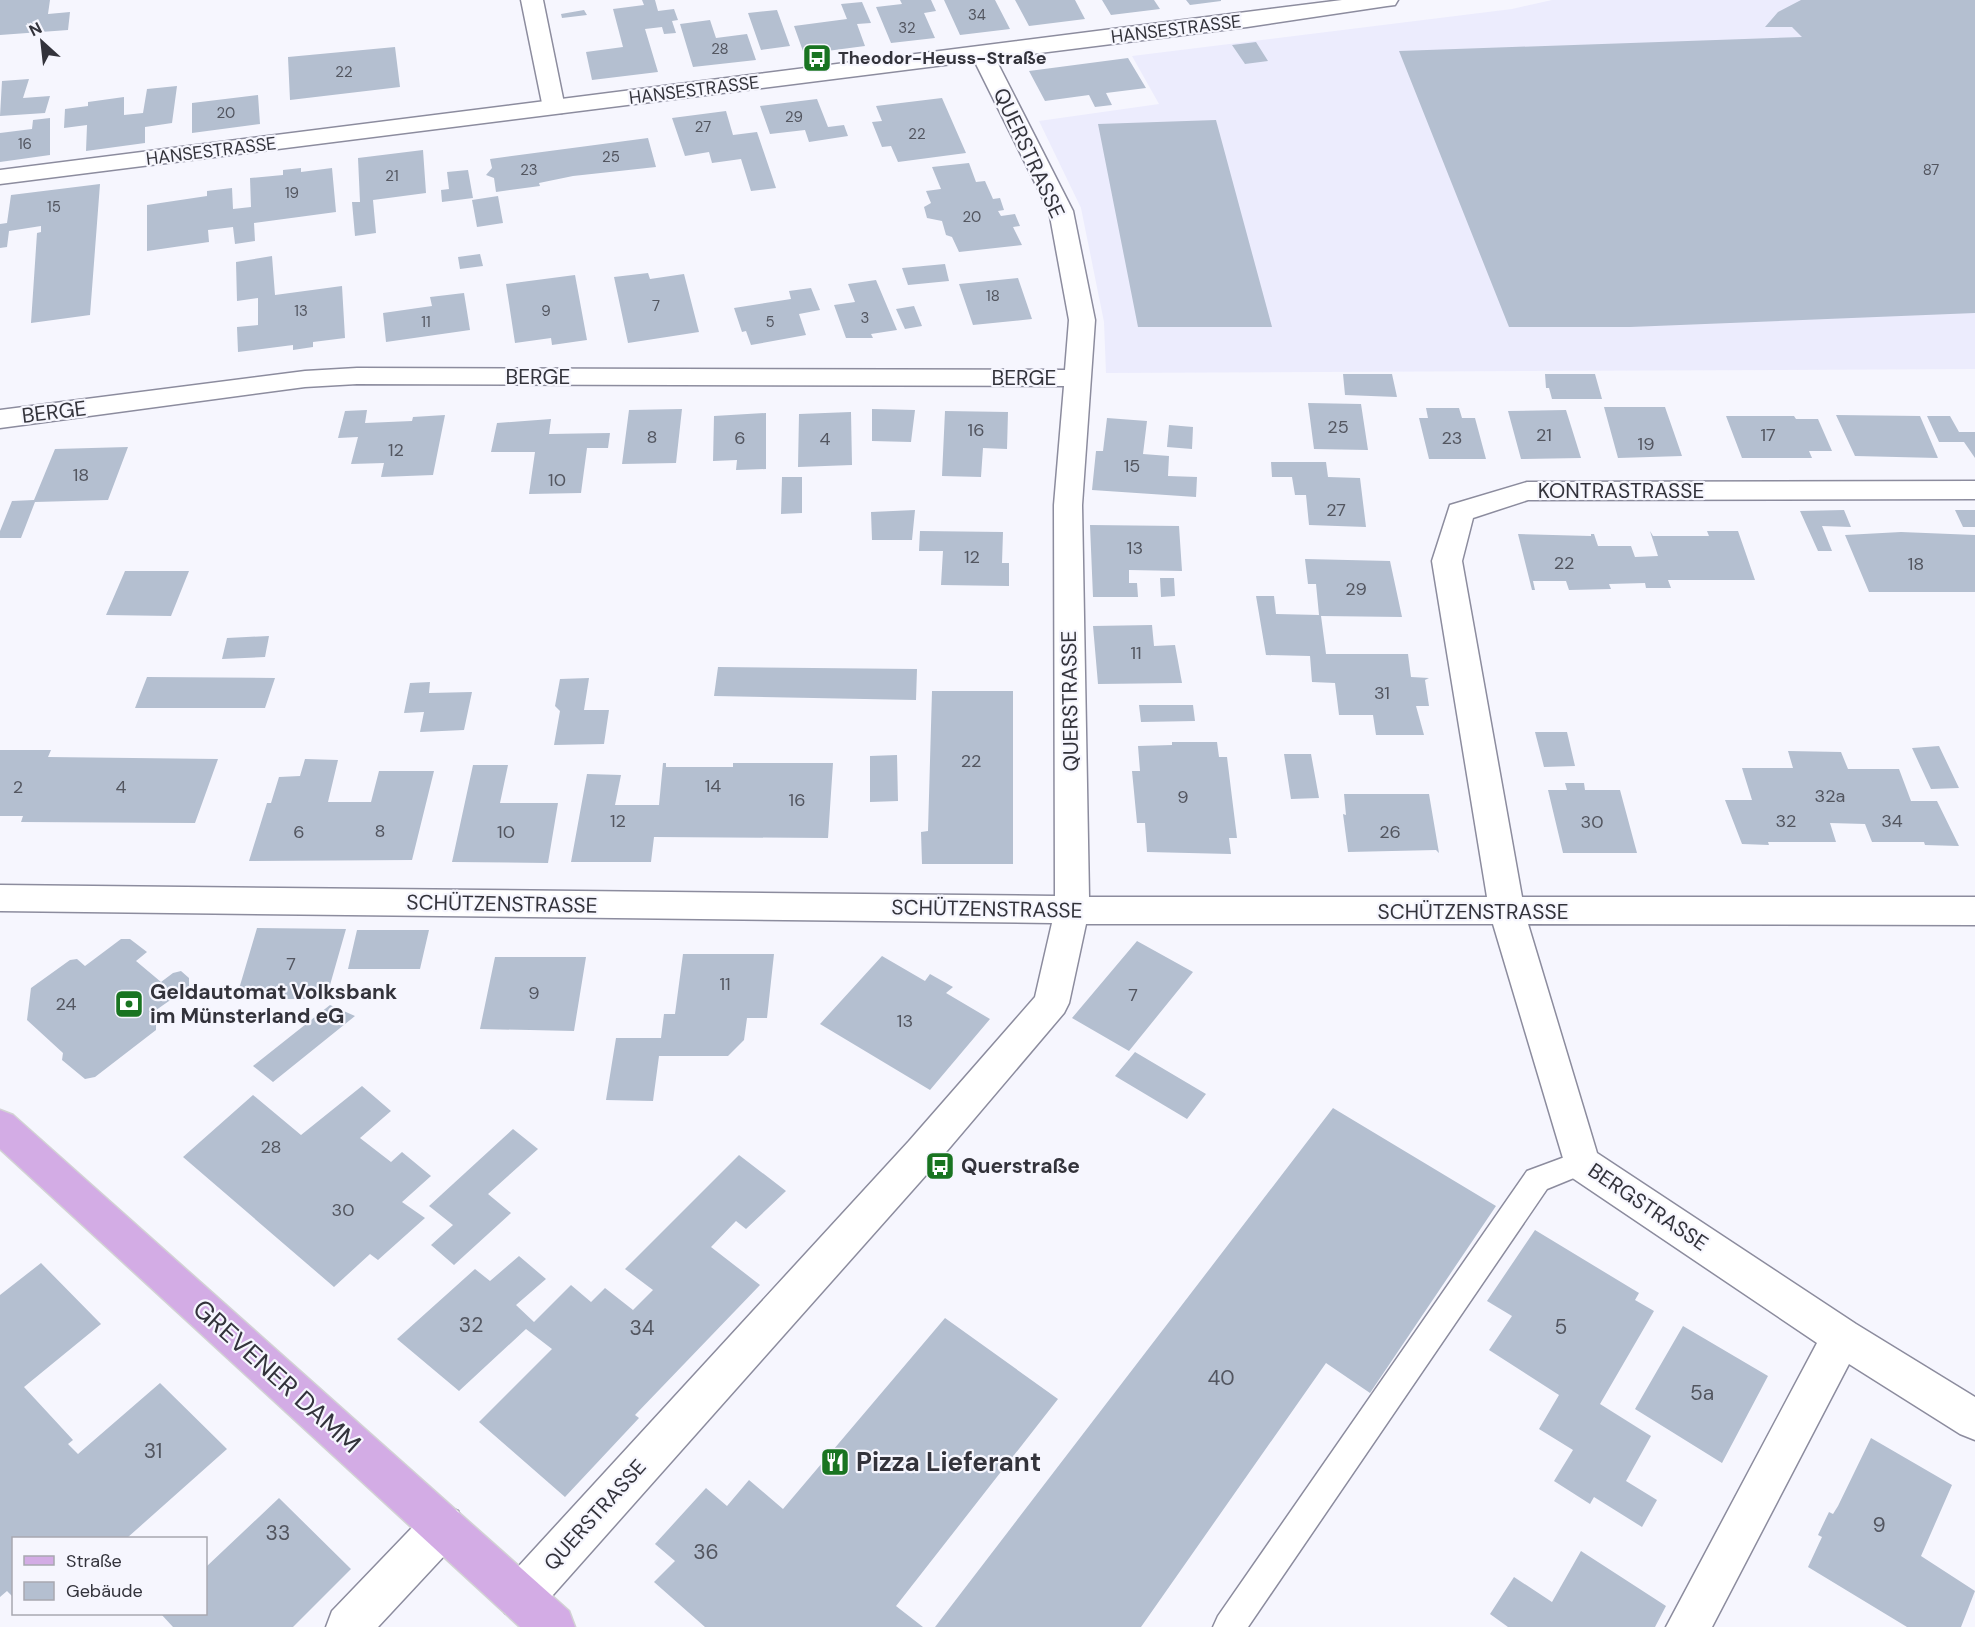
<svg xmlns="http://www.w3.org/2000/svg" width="1975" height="1627" viewBox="0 0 1975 1627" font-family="'DM Sans',sans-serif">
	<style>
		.built { fill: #ececfd }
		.building { fill: #b4bfd0 }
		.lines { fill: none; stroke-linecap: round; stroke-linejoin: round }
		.service-casing { stroke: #8c8c9e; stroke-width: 3 }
		.minor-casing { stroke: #8c8c9e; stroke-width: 3 }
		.tertiary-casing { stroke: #8c8c9e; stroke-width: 3 }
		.primary-casing { stroke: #d2d2d4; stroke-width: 3 }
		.service { fill: #fff; fill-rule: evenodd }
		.minor { fill: #fff; fill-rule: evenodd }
		.tertiary { fill: #fff; fill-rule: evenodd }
		.primary { fill: #d3ace5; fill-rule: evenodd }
		.labels { text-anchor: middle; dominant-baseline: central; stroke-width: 4.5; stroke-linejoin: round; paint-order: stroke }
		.far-number-label { font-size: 15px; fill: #535660 }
		.far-street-label { font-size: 18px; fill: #33333b; stroke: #f6f6fe }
		.far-poi-label { font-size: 18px; font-weight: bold; fill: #33333b; stroke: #f6f6fe; text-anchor: start }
		.number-label { font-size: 18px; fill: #535660 }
		.street-label { font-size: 21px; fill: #33333b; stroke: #f6f6fe }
		.poi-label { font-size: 21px; font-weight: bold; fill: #33333b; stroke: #f6f6fe; text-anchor: start }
		.near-number-label { font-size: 21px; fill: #535660 }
		.near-street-label { font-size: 26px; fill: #33333b; stroke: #f6f6fe }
		.near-poi-label { font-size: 26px; font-weight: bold; fill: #33333b; stroke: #f6f6fe; text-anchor: start }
	</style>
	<rect width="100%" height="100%" fill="#f6f6fe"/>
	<path class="built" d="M1552 0H1975V369L1106 373 1104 322 1081 208 1039 121 1159 104 1132 56 1512 9Z"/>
	<path class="building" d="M0 0H50L48 14 70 12 68 30 0 35Z
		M642 0H655L658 11 674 9 678 20 672 21 676 33 664 34 662 27 645 29 658 72 592 80 586 52 623 47 613 9 644 5Z
		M900 0H931L936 11 924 13 935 38 891 43 876 7 902 4Z
		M944 0H995L1010 29 960 35Z
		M1015 0H1075L1085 19 1029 26Z
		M1102 0H1154L1160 9 1111 15Z
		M1186 0H1221V1L1190 5Z
		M1801 0H1975V313L1630 327H1509L1399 51 1802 37 1792 27H1765L1778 12Z
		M862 2 871 23 857 24 865 46 804 54 794 26 847 19 841 4Z
		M584 10 587 15 562 18 561 14Z
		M777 10 790 46 761 50 748 13Z
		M710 20 716 38 747 34 756 60 693 67 680 24Z
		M1256 42 1268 61 1245 64 1232 45Z
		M395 47 400 87 290 100 288 57Z
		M1128 58 1146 88 1106 93 1112 105 1095 107 1089 95 1045 101 1029 71Z
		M29 79 23 98 50 96 45 113 0 116 2 81Z
		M177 86 172 123 145 127V143L86 151 87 125 64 128 65 109 88 106V102L124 97V115L143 113 147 89Z
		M258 95 260 124 192 133V103Z
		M942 98 966 153 898 162 891 146 882 147 872 122 882 121 876 106Z
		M817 99 828 127 844 125 848 136 809 142 805 130 770 134 760 106Z
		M726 111 733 135 757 132 776 188 751 191 741 159 712 163 709 152 685 156 672 118Z
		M50 118V155L0 162V133L32 129 33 120Z
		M1216 120 1272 327H1138L1098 124Z
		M648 138 656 167 573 176 539 183 540 186 496 192 494 178 486 175 492 168 490 159Z
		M423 150 426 193 373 200 376 233 355 236 352 202H360L358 158Z
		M969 163 976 182 985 181 993 199 1000 198 1004 210 998 211 1001 216 1015 214 1020 226 1013 227 1022 245 959 252 952 237 946 235 942 221 927 218 924 207 931 203 926 191 941 189 932 167Z
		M301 168V172L332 168 336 212 254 223 255 241 235 244 233 227 208 230 209 242 147 251V205L207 196V191L232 188 233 209 251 207 250 178 283 175V170Z
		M468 170 473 198 442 202 441 190 449 189 447 172Z
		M100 184 90 315 31 323 37 233 41 232V226L9 231 7 247 0 248V224L7 223 11 195Z
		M498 196 503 223 477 227 472 200Z
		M480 254 483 266 460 269 458 257Z
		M272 256 275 295 342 286 345 338 313 342V347L293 350V345L238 352 237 327 258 325V298L237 301 236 262Z
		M945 264 949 281 908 285 902 268Z
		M648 273 650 279 684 274 699 332 628 343 614 277Z
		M575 275 587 340 552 345 551 338 515 343 506 284Z
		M1018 278 1032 319 973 325 959 284Z
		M876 280 897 330 871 334 873 338H846L834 305 855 302 848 284Z
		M811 288 820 310 799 314 806 335 751 345 746 331 742 332 734 308 791 299 789 291Z
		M464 293 470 330 386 342 383 313 432 306 430 297Z
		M914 306 922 326 905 329 896 309Z
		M1343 374H1392L1397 397 1345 395Z
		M1545 374H1595L1602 399H1552L1549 388H1546Z
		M1308 403 1361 404 1368 450 1314 449Z
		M1604 407H1665L1682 456 1618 458Z
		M1426 408H1459L1462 418H1475L1486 459H1429L1419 418H1428Z
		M682 409 676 463 622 464 629 410Z
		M872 409 915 410 911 442 872 441Z
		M367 410 365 423 412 421 413 417 445 415 433 475 381 477 384 463 351 464 358 437 338 438 345 411Z
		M1566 410 1581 458 1521 459 1508 411Z
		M945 411 1008 412 1007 449 983 448 981 477 942 476Z
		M851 412 852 465 798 467 799 414Z
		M766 413V469L736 470 737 460 713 461 714 416Z
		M1836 415 1920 416 1938 458 1855 456Z
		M1726 416H1794L1796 419H1818L1832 451H1809L1812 458H1742Z
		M1927 416H1950L1959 432H1975V458L1964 442H1939Z
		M1107 418 1147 421 1143 454 1169 456 1168 476 1197 477 1196 497 1092 490 1096 451H1103Z
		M551 419 549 434 610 433 608 448H587L581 493 529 494 535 452H491L497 423Z
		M1169 425 1193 427 1192 449 1167 447Z
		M128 447 108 500 35 502 21 538H0V531L12 501 34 500 55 449Z
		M1271 462H1326L1328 477 1360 478 1366 527 1309 525 1306 495H1295L1292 477H1272Z
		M782 477H802V513L781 514Z
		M915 510 912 540H872L871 512Z
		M1844 510 1851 527 1822 526 1832 551H1818L1800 511Z
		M1955 510H1975V527H1963Z
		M1090 525 1179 526 1182 571 1129 570V583H1137L1138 597H1093Z
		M920 531 1003 532 1002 563H1009V586L941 585 943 551H919Z
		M1650 531 1653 536H1709L1707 531H1738L1755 580H1668L1671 588H1646L1645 583 1609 584 1611 589 1569 590 1566 581H1533L1535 590H1532L1518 534 1591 536V534H1594L1598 546H1631L1635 557 1658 556Z
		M1901 532 1975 535V592H1869L1845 535Z
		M1305 559 1390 561 1402 617 1321 616 1326 654H1408L1411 677 1429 678 1425 680 1429 706H1416L1424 735H1376L1373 715H1339L1335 683 1312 682 1310 656 1266 655 1256 596H1274L1276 614 1319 615 1316 584H1308Z
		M125 571H189L171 616 106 615Z
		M1160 578H1174L1175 596 1161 597Z
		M1152 625 1154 646 1175 645 1182 683 1098 684 1093 626Z
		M269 636 265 657 222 659 227 638Z
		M718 667 917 669 916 700 714 696Z
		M147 677 275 678 265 708H135Z
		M589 678 584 710H609L604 744 554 745 560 711 555 706 560 679Z
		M430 682 429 693 472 692 464 730 420 732 424 712 404 713 410 683Z
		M932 691H1013V864H922L921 832 928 831Z
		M1139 705H1193L1195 721 1141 722Z
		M1535 732H1567L1575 766 1544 767Z
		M1172 742H1217L1219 757H1227L1237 838H1229L1231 854 1147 852 1145 823H1137L1132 771H1140L1138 746 1172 745Z
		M1939 746 1959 788 1931 789 1912 748Z
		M0 750H51L48 757 218 759 195 823 21 822 23 816H0Z
		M1788 751 1841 752 1848 769H1899L1911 801H1937L1959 846 1925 845 1924 842H1872L1865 824 1830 823 1836 842H1768L1769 845 1742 844 1725 800H1752L1742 768H1793Z
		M1284 754H1311L1319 798 1291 799Z
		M897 755 898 801 870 802V756Z
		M305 759 338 760 328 802H371L379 771H434L412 860 249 861 267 803H271L279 777 300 776Z
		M663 763H666V767H733V763H833L828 838 654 837 651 862H571L587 774 621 775 615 805H659Z
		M473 765H508L500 803H558L548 863 452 862Z
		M1565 783H1584L1585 790H1620L1637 853H1563L1548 790H1567Z
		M1344 794H1429L1439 853 1436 850 1348 852 1343 814 1346 815Z
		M257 928 346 929 326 999H236Z
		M357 930H429L420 969H348Z
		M121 939H130L147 952 136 961 161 982 173 973 181 971 189 978V987L149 1015 156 1022V1030L95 1077 85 1079 62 1060 63 1053 27 1020 31 988 70 960 77 959 85 966Z
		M1137 941 1193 972 1129 1051 1072 1018Z
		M683 954H774L767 1018H747L744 1040 728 1056H659L653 1101 606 1100 616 1038H661L664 1014H675Z
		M882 956 925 981 930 974 953 987 946 993 990 1019 930 1090 820 1024Z
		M495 957H586L574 1031 480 1029Z
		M330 1005 355 1016 273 1082 253 1066Z
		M1135 1052 1206 1094 1187 1119 1115 1076Z
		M362 1086 391 1111 360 1138 391 1162 402 1152 431 1176 402 1202 425 1218 378 1260 370 1254 334 1287 183 1157 253 1095 301 1135Z
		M1333 1108 1496 1206 1370 1393 1326 1363 1141 1627H935Z
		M513 1129 538 1149 488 1194 511 1213 454 1265 431 1245 453 1225 429 1206Z
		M739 1155 786 1191 746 1229 736 1221 711 1247 760 1285 635 1415 639 1418 565 1497 479 1422 552 1349 526 1329 459 1391 397 1339 475 1269 490 1281 519 1256 546 1279 516 1305 534 1322 571 1285 591 1302 605 1288 633 1310 653 1290 625 1269Z
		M1535 1230 1639 1293 1635 1300 1654 1311 1600 1404 1651 1436 1626 1481 1657 1500 1642 1527 1594 1497 1590 1504 1554 1481 1573 1450 1539 1429 1559 1395 1489 1350 1512 1316 1487 1301Z
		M41 1263 101 1324 24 1387 73 1440 68 1444 78 1454 160 1383 227 1449 127 1538H14V1598L7 1591 0 1597V1295Z
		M945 1318 1058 1399 896 1606 923 1627H705L654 1582 675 1561 655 1544 706 1488 727 1506 749 1480 783 1509Z
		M1683 1326 1768 1376 1722 1463 1635 1409Z
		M1871 1438 1952 1485 1921 1556 1975 1591 1961 1627H1907L1808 1567 1822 1537 1818 1535 1829 1512 1833 1514 1838 1506Z
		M279 1498 351 1569 293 1627H173L161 1614H206V1567Z
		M1581 1551 1666 1606 1655 1627H1508L1490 1614 1514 1577 1552 1602Z"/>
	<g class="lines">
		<g class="service-casing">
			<path id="service" d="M1581 1151 1591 1155 1595 1163 1591 1171 1547 1189 1248 1627H1213L1218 1616 1527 1171Z"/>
		</g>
		<g class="minor-casing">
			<path id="minor" d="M521 0H543L565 108 562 113H546L543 108Z
				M982 47 990 49 993 54 1073 211 1095 320 1082 505 1089 897H1487L1432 561 1450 505 1527 482 1975 481V499L1528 500 1473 518 1462 561 1522 897H1975V925L1528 924 1597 1153 1856 1324 1975 1397V1440L1960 1434 1849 1364 1712 1627H1666L1817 1343 1568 1175 1493 924H1086L1069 1003 1064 1013 935 1165 537 1613 521 1619 505 1613 499 1597 505 1581 909 1141 1035 997 1052 923 0 911V885L1055 896 1054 505 1064 386 357 384 305 387 0 428V410L305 371 357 368 1065 370 1069 320 1049 211 971 54 974 49Z
				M443 1505 458 1511 465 1526 458 1541 378 1627H326L332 1611 428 1511Z"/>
		</g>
		<g class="tertiary-casing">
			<path id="tertiary" d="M1342 0H1398L1395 5 1387 6 1247 27 0 184V170Z"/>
		</g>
		<g class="primary-casing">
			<path id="primary" d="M0 1110 13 1115 569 1611 575 1627H520L0 1149Z"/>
		</g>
		<use href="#service" class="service"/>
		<use href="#minor" class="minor"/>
		<use href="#tertiary" class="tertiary"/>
		<use href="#primary" class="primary"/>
	</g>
	<defs>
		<g id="bus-square" transform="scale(1.5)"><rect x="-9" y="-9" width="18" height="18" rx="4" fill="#197421" stroke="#f6f6fe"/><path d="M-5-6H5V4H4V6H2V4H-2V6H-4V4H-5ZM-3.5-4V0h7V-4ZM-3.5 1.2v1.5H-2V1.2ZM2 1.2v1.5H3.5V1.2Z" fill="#fff"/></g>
		<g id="bank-square" transform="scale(1.5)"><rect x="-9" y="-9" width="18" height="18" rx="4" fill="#197421" stroke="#f6f6fe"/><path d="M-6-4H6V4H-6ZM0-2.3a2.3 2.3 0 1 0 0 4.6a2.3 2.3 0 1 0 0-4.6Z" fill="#fff"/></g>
		<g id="restaurant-square" transform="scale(1.5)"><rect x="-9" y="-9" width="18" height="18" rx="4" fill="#197421" stroke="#f6f6fe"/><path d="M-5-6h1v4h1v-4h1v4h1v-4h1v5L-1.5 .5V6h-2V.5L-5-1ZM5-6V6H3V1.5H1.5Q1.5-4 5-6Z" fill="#fff"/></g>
	</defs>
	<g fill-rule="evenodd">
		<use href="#bus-square" x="817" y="58"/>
		<use href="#bank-square" x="129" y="1004"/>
		<use href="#bus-square" x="940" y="1166"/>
		<use href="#restaurant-square" x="835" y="1462"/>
	</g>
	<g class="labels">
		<g class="far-number-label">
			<text x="977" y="15">34</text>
			<text x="907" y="28">32</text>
			<text x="720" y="49">28</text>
			<text x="344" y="72">22</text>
			<text x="226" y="113">20</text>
			<text x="794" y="117">29</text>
			<text x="703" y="127">27</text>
			<text x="917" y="134">22</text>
			<text x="25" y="144">16</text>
			<text x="611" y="157">25</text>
			<text x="529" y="170">23</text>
			<text x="1931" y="170">87</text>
			<text x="392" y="176">21</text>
			<text x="292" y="193">19</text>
			<text x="54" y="207">15</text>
			<text x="972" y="217">20</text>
			<text x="993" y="296">18</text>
			<text x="656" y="306">7</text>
			<text x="301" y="311">13</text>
			<text x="546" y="311">9</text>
			<text x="865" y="318">3</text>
			<text x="426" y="322">11</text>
			<text x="770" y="322">5</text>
		</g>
		<g class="far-street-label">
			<text transform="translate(1176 29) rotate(-7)">HANSESTRASSE</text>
			<text transform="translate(694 90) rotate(-7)">HANSESTRASSE</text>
			<text transform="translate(211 151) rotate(-7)">HANSESTRASSE</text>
		</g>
		<g class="far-poi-label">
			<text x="838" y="58">Theodor-Heuss-Straße</text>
		</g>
		<g class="number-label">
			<text x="1338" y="427">25</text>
			<text x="976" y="430">16</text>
			<text x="1544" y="435">21</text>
			<text x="1768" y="435">17</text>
			<text x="652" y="437">8</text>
			<text x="740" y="438">6</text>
			<text x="1452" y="438">23</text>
			<text x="825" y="439">4</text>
			<text x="1646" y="444">19</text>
			<text x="396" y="450">12</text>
			<text x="1132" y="466">15</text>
			<text x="81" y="475">18</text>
			<text x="557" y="480">10</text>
			<text x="1336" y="510">27</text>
			<text x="1135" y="548">13</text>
			<text x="972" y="557">12</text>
			<text x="1564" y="563">22</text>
			<text x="1916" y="564">18</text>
			<text x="1356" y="589">29</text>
			<text x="1136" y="653">11</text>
			<text x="1382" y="693">31</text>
			<text x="971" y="761">22</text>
			<text x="713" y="786">14</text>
			<text x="18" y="787">2</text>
			<text x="121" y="787">4</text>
			<text x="1830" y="796">32a</text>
			<text x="1183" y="797">9</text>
			<text x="797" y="800">16</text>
			<text x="618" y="821">12</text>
			<text x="1786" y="821">32</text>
			<text x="1892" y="821">34</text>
			<text x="1592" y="822">30</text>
			<text x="380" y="831">8</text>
			<text x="299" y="832">6</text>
			<text x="506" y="832">10</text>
			<text x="1390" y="832">26</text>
			<text x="291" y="964">7</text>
			<text x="725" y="984">11</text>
			<text x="534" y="993">9</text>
			<text x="1133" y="995">7</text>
			<text x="66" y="1004">24</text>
			<text x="905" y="1021">13</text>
			<text x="271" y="1147">28</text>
			<text x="343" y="1210">30</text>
		</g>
		<g class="street-label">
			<text transform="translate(1029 153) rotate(65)">QUERSTRASSE</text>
			<text x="538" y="377">BERGE</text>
			<text x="1024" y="378">BERGE</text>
			<text transform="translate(54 412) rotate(-7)">BERGE</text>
			<text x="1621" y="491">KONTRASTRASSE</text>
			<text transform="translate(1070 701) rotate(-91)">QUERSTRASSE</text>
			<text transform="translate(502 904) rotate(1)">SCHÜTZENSTRASSE</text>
			<text transform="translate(987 909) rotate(1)">SCHÜTZENSTRASSE</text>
			<text x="1473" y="912">SCHÜTZENSTRASSE</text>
			<text transform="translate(1648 1207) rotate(34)">BERGSTRASSE</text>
			<text transform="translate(595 1515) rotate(-48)">QUERSTRASSE</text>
		</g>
		<g class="poi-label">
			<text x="150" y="992">Geldautomat Volksbank<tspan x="150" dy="24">im Münsterland eG</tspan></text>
			<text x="961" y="1166">Querstraße</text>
		</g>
		<g class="near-number-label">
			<text x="471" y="1325">32</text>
			<text x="1561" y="1327">5</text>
			<text x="642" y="1328">34</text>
			<text x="1221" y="1378">40</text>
			<text x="1702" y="1393">5a</text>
			<text x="153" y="1451">31</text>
			<text x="1879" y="1525">9</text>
			<text x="278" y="1533">33</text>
			<text x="706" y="1552">36</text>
		</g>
		<g class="near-street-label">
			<text transform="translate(277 1376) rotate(42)">GREVENER DAMM</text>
		</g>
		<g class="near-poi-label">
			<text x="856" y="1462">Pizza Lieferant</text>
		</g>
	</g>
	<rect x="12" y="1537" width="195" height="78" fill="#f6f6fe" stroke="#a8a8b0" stroke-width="1.5"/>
	<rect x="24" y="1556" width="30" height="9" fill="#d3ace5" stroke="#a8a8b0" stroke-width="1.5"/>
	<text x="66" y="1567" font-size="18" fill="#33333b">Straße</text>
	<rect x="24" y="1582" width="30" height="18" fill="#b4bfd0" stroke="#a8a8b0" stroke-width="1.5"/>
	<text x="66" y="1597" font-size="18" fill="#33333b">Gebäude</text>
	<g transform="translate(42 42) rotate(333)" stroke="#f6f6fe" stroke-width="4.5" paint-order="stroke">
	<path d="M0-4.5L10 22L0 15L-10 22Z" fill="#33333b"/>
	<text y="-9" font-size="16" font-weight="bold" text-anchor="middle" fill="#33333b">N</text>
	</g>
</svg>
